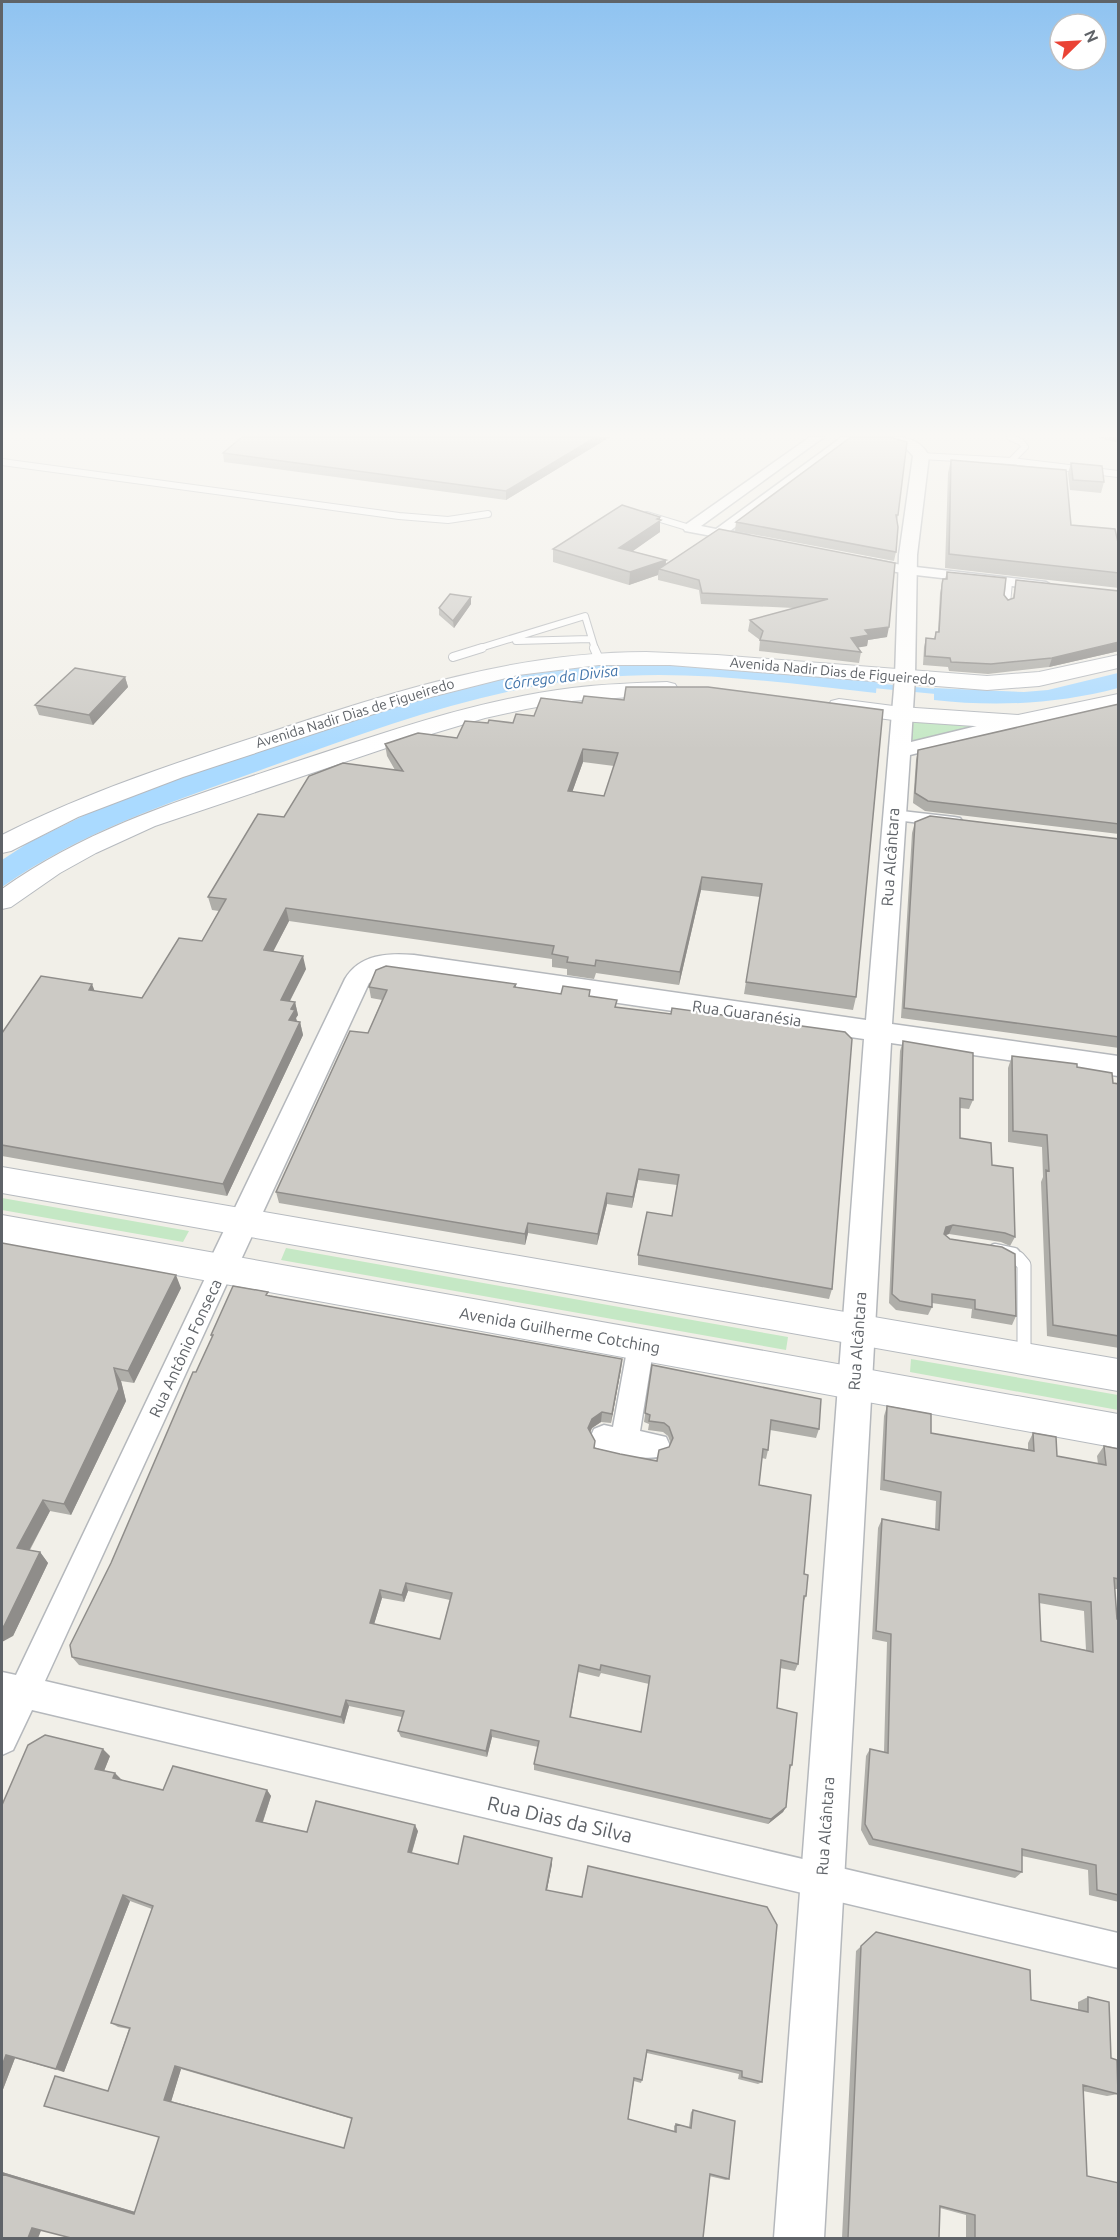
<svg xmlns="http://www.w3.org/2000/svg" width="1120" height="2240" viewBox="0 0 1120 2240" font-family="Ubuntu,sans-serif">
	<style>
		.green { fill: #c5e8c5 }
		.water { fill: #aadaff }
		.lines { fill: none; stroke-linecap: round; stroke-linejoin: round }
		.stream { stroke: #aadaff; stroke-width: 5 }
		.service-far3-casing { stroke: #b5b8bc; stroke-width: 8 }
		.service-far2-casing { stroke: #b5b8bc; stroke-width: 10 }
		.service-far1-casing { stroke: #b5b8bc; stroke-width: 13 }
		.service-casing { stroke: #b5b8bc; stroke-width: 15 }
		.minor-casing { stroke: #b5b8bc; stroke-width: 3 }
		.tertiary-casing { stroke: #b5b8bc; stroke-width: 3 }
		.secondary-casing { stroke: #b6babf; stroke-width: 2 }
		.service-far3 { stroke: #fff; stroke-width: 6 }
		.service-far2 { stroke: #fff; stroke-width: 8 }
		.service-far1 { stroke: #fff; stroke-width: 10 }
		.service { stroke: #fff; stroke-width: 13 }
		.minor { fill: #fff; fill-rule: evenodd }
		.tertiary { fill: #fff; fill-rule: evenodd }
		.secondary { fill: #fff; fill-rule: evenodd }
		.wall { fill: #afaea9; fill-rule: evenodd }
		.shaded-wall { fill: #8f8d8a }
		.building { fill: #cccac5; stroke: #8f8d8a; stroke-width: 1.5; fill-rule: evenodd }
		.labels { text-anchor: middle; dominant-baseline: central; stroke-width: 4.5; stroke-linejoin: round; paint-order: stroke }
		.far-street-label { font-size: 14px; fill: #5f6368; stroke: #fff }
		.far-water-label { font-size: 15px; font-style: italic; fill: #4174aa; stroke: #fff }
		.street-label { font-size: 16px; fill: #5f6368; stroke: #fff }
		.near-street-label { font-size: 20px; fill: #5f6368; stroke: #fff }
	</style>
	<rect width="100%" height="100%" fill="#f1efe8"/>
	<path class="green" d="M910 721 978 725 909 743Z
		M2 1198 189 1231 183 1242 2 1210Z
		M286 1248 788 1337 786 1350 281 1260Z
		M911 1359 1118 1395V1410L910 1372Z"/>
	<path class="water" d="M662 660 877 680 876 693C783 683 689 669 596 678 483 688 375 729 269 767 175 801 85 829 2 887V860L28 843 91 812 175 779 421 694 529 670Z
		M1118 673V688C1058 704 996 707 934 700V688L1024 692 1048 690Z"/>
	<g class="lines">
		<path class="stream" d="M868 685 941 692"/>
		<g class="service-far3-casing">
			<path id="service-far3" d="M1010 437 1021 442 1025 447 1011 461
				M921 456 1011 461 1118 474
				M2 462 399 516 448 520 488 514
				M647 515 690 528
				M1007 604 1009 582
				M516 641 590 639
				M477 649 585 616 595 649"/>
		</g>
		<g class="service-far2-casing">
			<path id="service-far2" d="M594 648 599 659
				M453 657 482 648"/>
		</g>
		<g class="service-far1-casing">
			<path id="service-far1" d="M995 1249 1014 1253 1019 1259"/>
		</g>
		<g class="service-casing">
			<path id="service" d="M1018 1258 1024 1265V1355"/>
		</g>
		<g class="minor-casing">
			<path id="minor" d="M810 437H824L701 526 716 529 842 437H855L730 531 749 535 751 538 749 541 744 542 685 531 683 528 685 525Z
				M865 558 907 566 1046 582 1053 586 1046 590 907 574 860 565 858 562Z
				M893 810 954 817 960 818 963 822 960 826 954 827 887 819 884 815 887 811Z
				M222 1258 231 1261 234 1268 45 1681 1118 1933V1968L32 1710 13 1750 2 1755V1672L16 1675 210 1268 213 1261Z
				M641 1334 650 1337 654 1345 640 1431 666 1437 670 1446 666 1455C648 1462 612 1454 594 1447L590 1438 594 1429 604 1425 613 1427 628 1345 632 1337Z"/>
		</g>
		<g class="tertiary-casing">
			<path id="tertiary" d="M875 437C896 437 917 434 929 456L917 555 915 677 911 742 1018 716 1025 718 1028 722 1025 726 910 755 892 1024 1118 1056V1076L891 1043 824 2238H774L864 1039 414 973 384 972 369 983 233 1277 222 1281 211 1277 206 1268 345 979C360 954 388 953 414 955L866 1020 895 677 899 555 913 456 905 447 877 440Z"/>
		</g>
		<g class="secondary-casing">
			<path id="secondary" d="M646 652 717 655 987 676 1039 672 1118 655V668L1039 686 987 690 670 665H599L518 675 407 703 183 777 78 817 11 851 2 853V835C89 791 181 761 274 731 396 691 516 652 646 652Z
				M667 682 675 684 678 689 675 694 571 701 526 709 485 718 401 743 155 826 96 853 60 873 11 907 2 909V889C90 826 190 797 292 763 384 733 475 700 572 688 604 684 635 683 667 682Z
				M1118 694V708L1018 729 901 721 839 713 831 711 828 706 831 701 839 699 901 707 1018 715Z
				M2 1167 1118 1359V1391L2 1193Z
				M2 1215 1118 1414V1448L2 1243Z"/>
		</g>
		<use href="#service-far3" class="service-far3"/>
		<use href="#service-far2" class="service-far2"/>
		<use href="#service-far1" class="service-far1"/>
		<use href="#service" class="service"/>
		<use href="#minor" class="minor"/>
		<use href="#tertiary" class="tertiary"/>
		<use href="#secondary" class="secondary"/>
	</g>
	<path class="wall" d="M242 437H610L506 500 224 462 223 453Z
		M1095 437H1119V443Z
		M951 460 1071 525 1119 547V588L945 568 948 473Z
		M1071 463 1104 482 1101 493 1070 490 1068 473Z
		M898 515 897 521 896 552 894 561 735 531 736 522Z
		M660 520V532L632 551 666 560V564L719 529 887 637 868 640 867 646 858 647 861 652 859 663 759 651 760 640 748 631 750 620 794 608 701 604 699 590 658 580V575L629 585 553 562V549Z
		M947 572 1004 595 1008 600 1013 598 1016 580 1119 591V651L1049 667 988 674 949 671 948 667 923 665 924 647 926 638 934 639 936 632H938L940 593 943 579H945Z
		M471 597V604L454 628 439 615V608Z
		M125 677 128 687 93 725 39 715 35 705Z
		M624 700 856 997 853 1010 744 994 760 897 701 890 679 985 596 973 594 979 567 975V969L552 967V959L289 921 273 952 306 969 290 1001 295 1002 298 1015 296 1018 297 1021 300 1022 303 1035 227 1196 2 1156V1033L95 991 142 998 202 941 219 911 212 910 208 897 284 817 395 770 387 756 385 744 457 738 488 723H513L582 703ZM583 762 614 766 604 796 572 792Z
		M1119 704V834L925 811 913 803 916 760 918 750Z
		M915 822 1119 839V1048L901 1018 912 833Z
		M516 984V987L561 994 590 996 617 1007 832 1289 829 1299 638 1265V1255L672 1216 677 1185 638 1180 632 1208 607 1204 597 1245 528 1233 525 1245 279 1203 276 1192 368 1033 382 1000 371 998 369 987Z
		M903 1041 973 1100 969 1109 960 1108V1138L992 1165 1015 1237 1010 1246 1001 1242 949 1234 945 1235 1016 1316 1012 1325 971 1318 972 1309 932 1303V1307L928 1315 896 1310 889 1303 900 1051Z
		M1012 1056 1077 1067 1113 1083 1119 1084V1348L1047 1336 1041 1182 1043 1177 1042 1147 1008 1142V1068Z
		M2 1243 181 1288 134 1383 121 1381 126 1401 71 1515 50 1511 30 1550 40 1552 48 1563 13 1636Z
		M268 1295 621 1369 611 1423 601 1422 592 1428 590 1432 595 1448 620 1454 657 1461 669 1447 671 1444 668 1436 663 1432 648 1430 649 1424 644 1422 652 1365 819 1429 816 1438 770 1430 768 1450 766 1459 762 1458 759 1485 804 1574 806 1596 803 1603 798 1664 795 1671 780 1668 777 1708 792 1765 789 1771 786 1807 783 1812 768 1824 534 1770V1764L538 1747 492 1737 487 1757 401 1737 398 1731 402 1717 349 1706 344 1724 79 1665 72 1657 111 1563 212 1338 211 1335ZM408 1591 450 1600 440 1639 374 1624 382 1598 404 1602ZM578 1672 599 1677 601 1673 649 1684 641 1732 571 1717Z
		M887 1406 931 1433 1028 1450V1443L1033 1433 1057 1456 1098 1464 1097 1456 1104 1446 1119 1449V1589H1115L1117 1619 1119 1620V1902L1089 1895 1088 1870 1022 1856V1872L1015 1878 869 1845 861 1830 866 1756 870 1749 884 1752 887 1642 872 1639 878 1528 882 1519 935 1529 936 1501 880 1490 884 1416ZM1039 1603 1084 1611 1086 1650 1041 1641Z
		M110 1756 104 1771 122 1780 163 1790H267L271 1796 263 1822 307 1832 418 1831 412 1853 458 1864 552 1858V1864L547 1890 762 2082 758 2084 738 2079 739 2074 647 2053 642 2080 641 2083 634 2081 628 2119 674 2131V2126L676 2124 689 2127 691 2112 693 2110 729 2179 726 2180 709 2176 41 2230 38 2238H2V2172L135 2212 159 2137 108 2091 129 2029 118 2027 111 2023 152 1909 130 1901 64 2072 15 2058 2 2092V1805ZM181 2069 352 2119 344 2148 171 2101Z
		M876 1932 1031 2000 1078 2010V2002L1088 1997 1111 2058 1118 2094 1107 2096 1083 2091 1087 2176 1119 2238H966V2215L940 2208 939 2238H842L856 1951Z"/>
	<path class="shaded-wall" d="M596 437H610L506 500V491Z
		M660 517V532L619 561V548Z
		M666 560 665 571 659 569 658 575 629 585 630 572Z
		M471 597V604L454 628 453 621Z
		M889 627 887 637 868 640 867 646 850 649 851 638 865 630Z
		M1119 642V651L1049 667 1052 658Z
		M125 677 128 687 93 725 89 715Z
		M583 749V762L568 804V791Z
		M702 877 701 890 679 985 680 972Z
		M286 908 289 921 267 963 264 950Z
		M303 956 306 969 284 1012 281 1000Z
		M92 984 97 997 89 990Z
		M295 1002 298 1015 296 1018 297 1023 289 1020 291 1009Z
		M300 1022 303 1035 227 1196 223 1184Z
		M639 1169 638 1180 632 1208 633 1197Z
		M607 1193V1204L597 1245 598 1234Z
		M528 1223V1233L525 1245V1234Z
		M953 1225 949 1234 943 1236 946 1227Z
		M176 1275 181 1288 134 1383 128 1371Z
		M622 1359 621 1369 611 1423 612 1414Z
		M114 1368 121 1381 126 1401 71 1515 64 1504Z
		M602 1412 601 1422 592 1428 588 1437V1428L592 1419Z
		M43 1500 50 1511 25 1558 17 1548Z
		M40 1552 48 1563 13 1636 2 1642V1627Z
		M406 1583 408 1591 404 1602 402 1595Z
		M380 1590 382 1598 372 1631 370 1623Z
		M346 1700 349 1706 344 1724 341 1717Z
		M491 1730 492 1737 487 1757 486 1751Z
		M103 1749 110 1756 102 1776 95 1769Z
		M115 1773 122 1780 120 1785 113 1778Z
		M267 1790 271 1796 261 1827 256 1821Z
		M786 1807 783 1812 768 1824 771 1819Z
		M415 1825 418 1831 410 1858 408 1852Z
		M552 1858V1864L546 1895V1890Z
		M123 1895 130 1901 64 2072 56 2069Z
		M6 2055 15 2058 2 2092V2066Z
		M175 2066 181 2069 171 2102 164 2100Z
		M2 2172 142 2214H134L2 2174Z
		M32 2228H42L38 2238H28Z"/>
	<path class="building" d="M242 437H596L506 491 223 453Z
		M851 437H889L907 442 898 515H896L898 527 896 552 736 522Z
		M951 460 1066 470 1071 525 1115 529 1119 547V573L949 554Z
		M1071 463 1102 466 1104 482 1073 480Z
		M622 505 660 517 657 519 661 520 619 548 666 560 630 572 553 549Z
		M719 529 895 563 889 627 865 630 869 635 851 638 861 652 760 640 763 631 750 620 828 599 702 593 699 580 659 569Z
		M947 572 1006 578 1004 595 1008 600 1014 598 1016 580 1119 591V642L1052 658 991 664 951 662 950 658 925 656 926 638 935 639 936 632H939L942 584 943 579H947Z
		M450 594 471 597 453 621 439 608Z
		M75 668 125 677 89 715 35 705Z
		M626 687H708L883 710 856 997 746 982 762 884 702 877 680 972 596 960 595 966 567 962 568 957 552 954 554 946 286 908 264 950 303 956 281 1000 295 1002 291 1009 295 1010 289 1020 300 1022 223 1184 2 1145V1033L41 976 92 984 89 990 142 998 179 938 202 941 226 899 208 897 258 814 284 817 309 776 343 763 403 771 385 744 418 733 457 738 465 721 488 723 489 720 513 723 516 714 534 716 541 698 582 703 584 696 624 700ZM583 749 618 753 604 796 568 791Z
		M1119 704V824L928 801 915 793 918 750Z
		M930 816 1119 839V1037L904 1008 915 822Z
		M386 966 516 984 514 987 561 994 563 986 590 990 589 996 617 1000 615 1007 671 1014 672 1008 845 1032 852 1039 832 1289 638 1255 647 1212 672 1216 679 1175 639 1169 633 1197 607 1193 598 1234 528 1223 525 1234 276 1192 350 1031 368 1033 387 990 369 987 376 970Z
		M903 1041 973 1053V1100L960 1098V1138L991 1143 992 1165 1013 1168 1015 1237 1005 1233 953 1225 946 1227 944 1234 950 1239 1002 1247 1015 1254 1016 1316 975 1309V1300L932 1294V1307L900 1301 892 1294Z
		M1012 1056 1077 1064V1067L1112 1073 1113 1083 1119 1084V1336L1053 1325 1046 1170 1049 1171 1047 1135 1013 1131Z
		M2 1243 176 1275 128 1371 114 1368 119 1389 64 1504 43 1500 17 1548 40 1552 4 1626 2 1627Z
		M233 1286 268 1292 266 1295 270 1296 622 1359 612 1414 602 1412 592 1419 588 1428 595 1441 594 1448 620 1454 657 1461 659 1450 669 1447 673 1438 669 1427 664 1423 649 1421 650 1415 645 1413 652 1365 821 1399 819 1429 771 1420 768 1450 763 1449 759 1485 811 1495 804 1574 808 1575 806 1596H804L798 1664 781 1660 777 1708 797 1713 792 1765H790L786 1807 771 1819 534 1764 539 1741 491 1730 486 1751 398 1731 404 1711 346 1700 341 1717 72 1657 70 1645 111 1563 193 1372H196L213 1335H211ZM406 1583 452 1593 440 1639 370 1623 380 1590 402 1595ZM579 1665 600 1670 601 1665 650 1676 641 1732 570 1717Z
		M887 1406 931 1414V1433L1034 1451 1033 1433 1056 1437 1057 1456 1106 1465 1104 1446 1119 1449V1579L1114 1578 1117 1619 1119 1620V1895L1097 1890 1096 1865 1022 1849V1872L873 1839 865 1824 870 1749 888 1753 891 1634 876 1631 882 1519 939 1530 941 1492 884 1480ZM1039 1594 1091 1602 1093 1652 1041 1641Z
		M45 1735 103 1749 95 1769 115 1773 113 1778 163 1790 173 1766 267 1790 256 1821 307 1832 316 1801 415 1825 408 1852 458 1864 464 1836 552 1858 546 1890 582 1897 588 1866 767 1907 777 1925 762 2082 742 2077V2071L647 2050 642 2080 634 2078 628 2119 676 2132V2124L691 2128 693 2110 735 2121 729 2179 710 2174 703 2238H71L32 2228 28 2238H2V2174L134 2214 159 2137 44 2106 55 2076 108 2091 130 2028 111 2023 153 1906 123 1895 56 2069 6 2055 2 2066V1805L28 1745ZM175 2066 352 2118 344 2148 164 2100Z
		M876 1932 1030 1970 1031 2000 1088 2012V1997L1109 2002 1111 2058 1117 2060 1118 2094 1083 2085 1087 2176 1119 2183V2238H975V2215L940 2206 939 2238H848L861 1946Z"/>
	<linearGradient id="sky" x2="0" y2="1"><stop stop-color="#8fc3f1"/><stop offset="0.58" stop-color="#f9f8f5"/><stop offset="1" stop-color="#f9f8f5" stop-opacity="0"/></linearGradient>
	<rect width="1120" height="750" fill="url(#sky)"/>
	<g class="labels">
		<g class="far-street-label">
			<text transform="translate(833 671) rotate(5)">Avenida Nadir Dias de Figueiredo</text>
			<text transform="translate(355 713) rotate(-17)">Avenida Nadir Dias de Figueiredo</text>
		</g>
		<g class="far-water-label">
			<text transform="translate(561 677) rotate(-7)">Córrego da Divisa</text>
		</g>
		<g class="street-label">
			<text transform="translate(890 857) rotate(-86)">Rua Alcântara</text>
			<text transform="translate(747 1013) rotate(8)">Rua Guaranésia</text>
			<text transform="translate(560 1330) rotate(10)">Avenida Guilherme Cotching</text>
			<text transform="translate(857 1341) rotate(-86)">Rua Alcântara</text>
			<text transform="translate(185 1348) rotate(-65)">Rua Antônio Fonseca</text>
			<text transform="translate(825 1826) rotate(-86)">Rua Alcântara</text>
		</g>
		<g class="near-street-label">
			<text transform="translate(560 1819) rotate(13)">Rua Dias da Silva</text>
		</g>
	</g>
	<rect width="1120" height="2240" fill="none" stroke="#5f6368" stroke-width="6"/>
	<g transform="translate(1078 42) rotate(66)"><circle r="28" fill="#ffffff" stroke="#bfc1c3" stroke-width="1.5"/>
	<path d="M0-4.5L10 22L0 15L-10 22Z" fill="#ea4335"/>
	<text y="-9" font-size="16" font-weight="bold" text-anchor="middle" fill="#5f6368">N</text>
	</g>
</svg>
